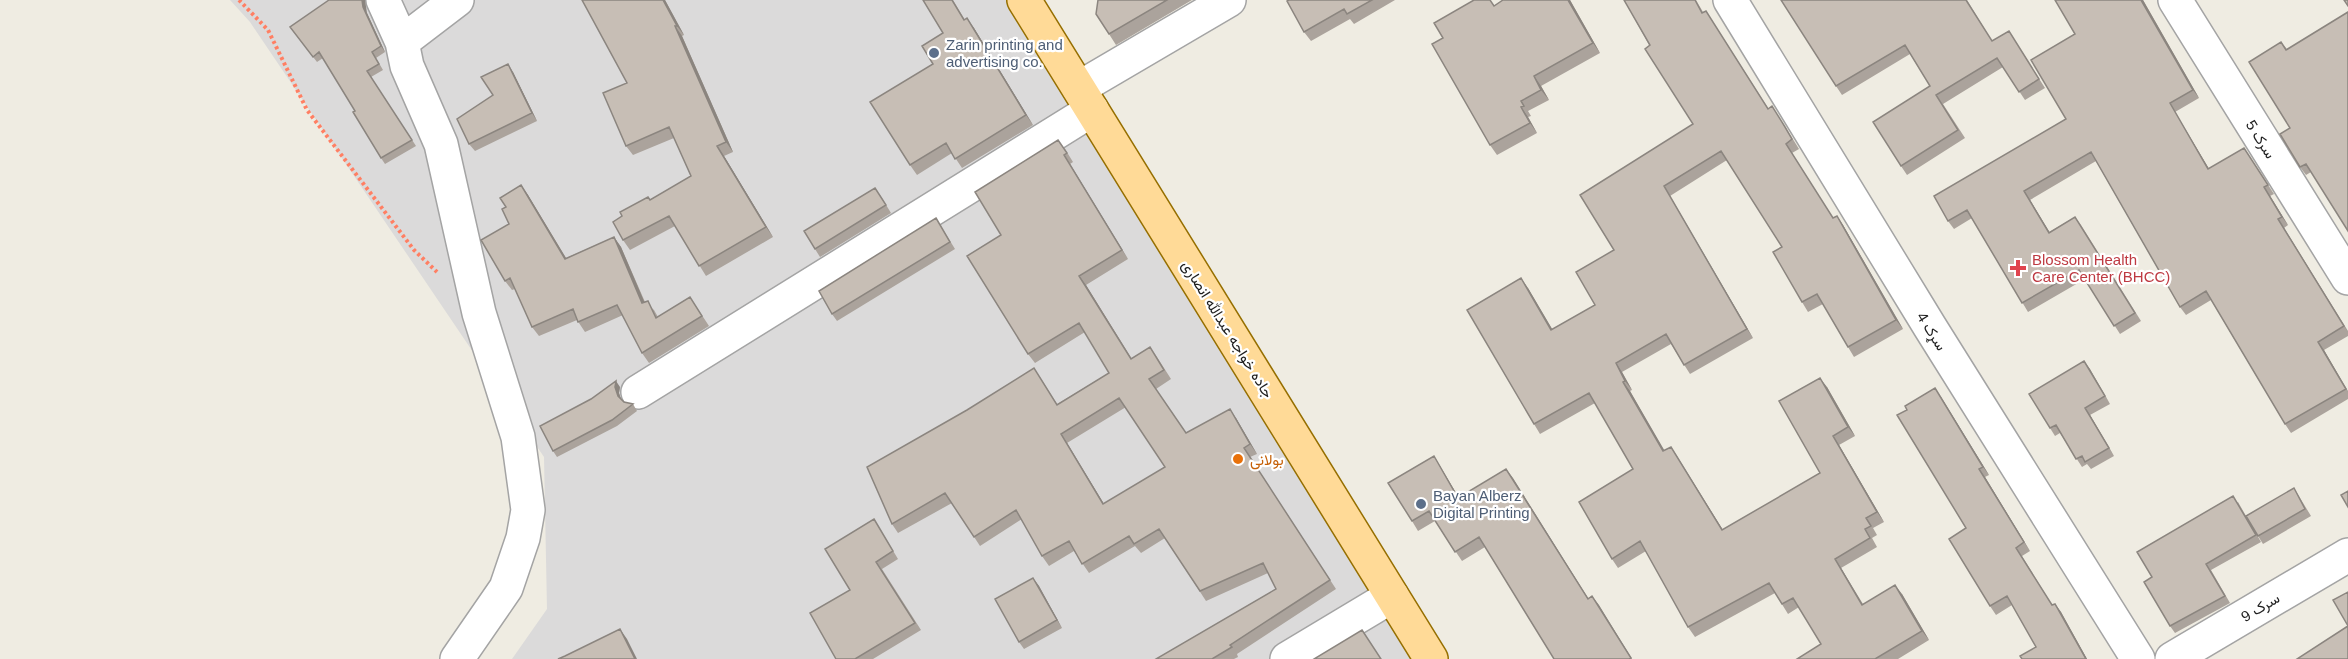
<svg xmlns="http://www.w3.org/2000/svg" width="2348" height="659" viewBox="0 0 2348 659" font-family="Helvetica,Vazirmatn,sans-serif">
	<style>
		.residential { fill: #dbdada }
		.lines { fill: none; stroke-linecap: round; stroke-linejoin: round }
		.minor-casing { stroke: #a4a4a4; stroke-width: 36 }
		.major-casing { stroke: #966f00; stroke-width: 36 }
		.path { stroke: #ff7f63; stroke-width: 4; stroke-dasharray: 3 3; stroke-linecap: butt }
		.minor { stroke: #fff; stroke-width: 33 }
		.major { stroke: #ffda97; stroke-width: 33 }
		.wall { fill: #aba39c; fill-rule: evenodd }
		.shaded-wall { fill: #8b857f }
		.building { fill: #c7beb5; stroke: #8b857f; stroke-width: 1.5; fill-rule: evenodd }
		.service-dot { fill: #5c6f8a; stroke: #fff; stroke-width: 2 }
		.health-dot { fill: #e0444e; stroke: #fff; stroke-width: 2 }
		.food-dot { fill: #e8710a; stroke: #fff; stroke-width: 2 }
		.labels { text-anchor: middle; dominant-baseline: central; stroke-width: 4.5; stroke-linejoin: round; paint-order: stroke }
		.service-label { font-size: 15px; fill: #4e5e75; stroke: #fff; text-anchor: start }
		.street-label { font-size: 15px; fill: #1d1d1d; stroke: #fff }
		.health-label { font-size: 15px; fill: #be3a42; stroke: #fff; text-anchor: start }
		.food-label { font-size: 15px; fill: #c56008; stroke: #fff; text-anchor: start }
	</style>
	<rect width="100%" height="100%" fill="#efece2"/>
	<path class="residential" d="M230 0H1024L1431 659H512L547 609 544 457 250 22Z"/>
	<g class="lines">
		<g class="minor-casing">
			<path id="minor" d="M383 0 402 42 407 66 441 144 479 313 518 437 528 510 523 538 506 588 457 659
				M1730 0 1930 327 2138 659
				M2175 0 2348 278
				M402 42 457 0
				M1079 88 1229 0
				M638 392 1092 110
				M1287 659 1392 596
				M2172 659 2348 555"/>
		</g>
		<g class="major-casing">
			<path id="major" d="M1024 0 1431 659"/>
		</g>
		<path class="path" d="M239 0 268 30 307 110 414 250 437 272"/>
		<use href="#minor" class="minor"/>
		<use href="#major" class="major"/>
	</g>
	<path class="wall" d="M665 0 684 35 682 36 733 152 724 156 773 237 706 276 675 226 630 250 623 240 650 200 691 176 674 138 633 155 626 146 627 83Z
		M923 0H953L965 20 974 28 1033 125 962 168 952 153 917 175 910 165 933 64 943 33Z
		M1098 0H1192L1116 45 1109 34Z
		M1289 0H1395L1354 24 1350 19 1311 41 1304 32Z
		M1570 0 1600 53 1541 86 1549 100 1528 111 1531 116 1528 117 1537 133 1497 155 1490 145 1443 38 1495 5Z
		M1624 0H1696L1703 12 1706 11 1768 108 1778 116 1791 136 1799 149 1792 153 1833 218 1837 216 1843 225 1903 329 1854 357 1848 347 1823 304 1808 312 1802 302 1782 247 1727 160 1670 196 1753 338 1690 374 1671 344 1622 372 1632 390 1630 391 1664 451 1671 447 1723 530 1820 473 1827 387 1855 436 1839 445 1884 522 1873 528 1877 535 1872 538 1877 547 1841 568 1863 604 1902 594 1929 640 1898 659H1797L1821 644 1799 607 1788 614 1775 593 1695 637 1688 627 1646 551 1618 568 1612 559 1633 469 1595 403 1540 434 1534 424 1528 288 1552 329 1595 305 1614 250 1693 124Z
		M1967 0 1992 41 2009 31 2045 88 2025 100 2003 67 1943 104 1965 138 1907 175 1901 166 1930 86 1910 54 1842 95 1836 86Z
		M2055 0H2143L2199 98 2175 112 2209 169 2244 148 2274 194 2270 196 2288 225 2284 228 2348 331V336L2324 350 2348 391V399L2291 433 2285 424 2211 300 2186 315 2180 307 2096 161 2030 200 2049 232 2075 217 2081 225 2141 321 2120 334 2085 279 2028 312 1972 218 1954 229 1948 221 2066 119 2075 34Z
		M367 13 385 52 376 58 383 70 371 77 416 146 385 164 381 158 355 111 323 58 317 62 290 27Z
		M2281 42 2287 49 2311 172 2306 175 2300 167 2290 128Z
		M513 72 537 121 475 151 469 144 493 95Z
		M1065 149 1073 162 1070 164 1128 259 1086 285 1132 359 1150 347 1157 357 1171 379 1156 389 1186 433 1236 418 1257 454 1250 457 1336 589 1237 654 1238 657 1234 659H1156L1276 589 1268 573 1206 601 1165 538 1141 553 1135 546 1089 573 1074 551 1049 566 1042 556 1022 519 980 546 952 503 898 533 892 524 1040 377 1057 404 1109 373 1085 332 1035 363 1028 354 1001 235ZM1126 407 1165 467 1104 504 1067 443Z
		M521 185 528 195 566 258 614 237 621 247 645 302 654 310 658 317 690 297 709 326 649 363 642 353 623 315 585 332 577 320 539 336 532 327 515 289 512 290 505 281 509 224 506 207Z
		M880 195 891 213 820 257 815 249Z
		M936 218 955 249 837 321 832 314Z
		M2084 361 2110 404 2090 415 2114 456 2091 469 2087 464 2082 467 2060 433 2055 436 2050 428Z
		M620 387 619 393 621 399 624 402 633 404 637 411 617 426 557 457 553 451Z
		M1941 397 1989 475 1985 477 2030 551 2022 556 2052 605 2055 604 2061 612 2087 659H2022L2036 647 2012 605 1996 615 1990 606 1966 528Z
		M1434 456 1459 498 1506 469 1588 598 1592 596 1632 659H1554L1485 547 1462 561 1435 521 1418 531 1412 521Z
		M2294 488 2311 516 2263 544 2258 536Z
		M2238 502 2261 542 2211 570 2230 603 2175 633 2170 626 2152 577Z
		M874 519 898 559 882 569 921 630 873 659H836Z
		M1033 578 1039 586 1062 628 1024 649 1019 642Z"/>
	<path class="shaded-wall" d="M362 0H365L367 13 385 52 381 46 363 7Z
		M663 0H665L684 35 677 26Z
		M1568 0H1570L1600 53 1593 43Z
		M2141 0H2143L2199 98 2193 90Z
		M967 18 974 28 1033 125 1026 115Z
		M675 26 682 36 733 152 726 142Z
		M508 64 513 72 537 121 532 113Z
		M1534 76 1541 86 1549 100 1541 90Z
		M2170 103 2175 112 2214 177 2208 169Z
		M1521 107 1528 117 1537 133 1530 123Z
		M717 146 724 156 773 237 766 227Z
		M1064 155 1070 164 1128 259 1122 250Z
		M521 185 528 195 572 268 565 259Z
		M1664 186 1670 196 1753 338 1747 329Z
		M2264 187 2270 196 2288 225 2282 217Z
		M2024 191 2030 200 2055 241 2049 233Z
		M1837 216 1843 225 1903 329 1896 320Z
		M2278 219 2284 228 2348 332 2344 326Z
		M614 237 621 247 649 313 642 303Z
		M1079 276 1086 285 1137 368 1131 359Z
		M1521 278 1528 288 1558 339 1551 330Z
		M2318 342 2324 350 2348 392 2346 389Z
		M2084 361 2090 369 2110 404 2105 396Z
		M1616 363 1622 372 1632 390 1625 381Z
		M1820 378 1827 387 1855 436 1848 427Z
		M616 381 620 387 619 393 622 402 618 396 615 387Z
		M1623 382 1630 391 1670 460 1663 451Z
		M1935 388 1941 397 1989 475 1983 467Z
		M2085 408 2090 415 2114 456 2109 448Z
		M1230 409 1236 418 1257 454 1250 444Z
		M1061 434 1067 443 1110 514 1103 504Z
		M1833 436 1839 445 1884 522 1877 512Z
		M1671 447 1677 456 1729 540 1722 530Z
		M1434 456 1440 466 1465 508 1458 498Z
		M1506 469 1513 478 1594 608 1588 599Z
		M1979 469 1985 477 2030 551 2024 542Z
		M1835 559 1841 568 1868 614 1862 605Z
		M1033 578 1039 586 1062 628 1057 620Z
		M1895 585 1902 594 1929 640 1922 631Z
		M1592 596 1599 605 1632 659 1631 658Z
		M2055 604 2061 612 2087 659H2086Z
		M620 629 627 639 637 659H635Z"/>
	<path class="building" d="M329 0H362L363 7 381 46 372 52 379 64 367 71 412 140 381 158 353 112 355 111 319 52 313 57 290 27Z
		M582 0H663L677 26H675L726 142 717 146 766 227 699 266 669 216 623 240 613 222 622 216 620 212 648 197 650 200 691 176 669 127 626 146 603 93 627 83Z
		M923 0H952L964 20 967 18 1026 115 955 159 946 143 910 165 870 102 933 64 922 46 943 33Z
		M1098 0H1167L1109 34 1096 14Z
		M1289 0H1372L1347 14 1344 9 1304 32 1287 1Z
		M1474 0H1490L1494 6 1503 0H1568L1593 43 1534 76 1541 90 1521 101 1524 106 1521 107 1530 123 1490 145 1432 44 1443 38 1434 23Z
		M1624 0H1695L1702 13 1706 11 1768 109 1772 106 1785 127 1792 139 1786 144 1833 218 1837 216 1896 320 1848 347 1817 294 1802 302 1773 252 1782 247 1721 151 1664 186 1747 329 1684 365 1666 334 1616 363 1625 381 1623 382 1663 451 1671 447 1722 530 1820 473 1779 401 1820 378 1848 427 1833 436 1877 512 1866 518 1871 526 1865 529 1870 538 1835 559 1862 605 1895 585 1922 631 1875 659H1797L1821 644 1793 598 1782 604 1769 583 1688 627 1640 541 1612 559 1579 502 1633 469 1589 393 1534 424 1467 310 1521 278 1551 330 1595 305 1576 272 1614 250 1580 195 1693 124 1645 49 1650 45Z
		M1781 0H1966L1992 41 2009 31 2039 79 2019 92 1997 58 1936 95 1958 130 1901 166 1873 122 1930 86 1905 45 1836 86Z
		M2055 0H2141L2193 90 2170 103 2208 169 2244 148 2268 185 2264 187 2282 217 2278 219 2344 326 2318 342 2346 389 2285 424 2206 291 2180 307 2091 152 2024 191 2049 233 2075 217 2135 313 2114 326 2079 270 2022 303 1967 210 1948 221 1934 196 2066 119 2031 60 2075 34Z
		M2344 0H2348V6Z
		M2348 12V231L2306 164 2300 167 2280 134 2290 128 2249 62 2281 42 2286 50Z
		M508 64 532 113 469 144 457 119 493 95 481 77Z
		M1058 140 1067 153 1064 155 1122 250 1079 276 1131 359 1150 347 1164 370 1149 379 1186 433 1230 409 1250 444 1244 448 1330 580 1230 645 1232 647 1212 659H1156L1276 589 1263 563 1200 591 1159 529 1134 544 1129 536 1082 564 1069 541 1042 556 1016 510 974 537 945 493 892 524 867 467 967 410 1034 368 1057 405 1109 373 1079 323 1028 354 967 256 1001 235 975 192ZM1119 398 1165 467 1103 504 1061 434Z
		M521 185 565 259 614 237 642 303 648 301 656 318 690 297 702 316 642 353 617 305 578 322 573 309 532 327 510 278 505 281 481 240 509 224 502 209 506 207 500 198Z
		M875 188 886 205 815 249 804 231Z
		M936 218 950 242 832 314 819 291Z
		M2084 361 2105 396 2085 408 2109 448 2085 462 2082 456 2076 459 2056 425 2050 428 2029 394Z
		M616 381 615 387 618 396 624 402 633 404 612 420 553 451 540 426 591 399Z
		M1935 388 1983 467 1979 469 2024 542 2016 548 2052 605 2055 604 2086 659H2022L2020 656 2036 647 2007 596 1990 606 1949 539 1966 528 1897 415 1907 410 1905 406Z
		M1434 456 1458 498 1506 469 1588 599 1592 596 1631 658 1629 659H1554L1479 537 1455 552 1429 511 1412 521 1388 483Z
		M2294 488 2305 509 2258 536 2246 516Z
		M2348 491V507L2341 495Z
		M2233 496 2256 535 2206 564 2225 596 2170 626 2144 582 2152 577 2137 552Z
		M874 519 893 551 876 562 915 623 855 659H836L810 613 850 590 825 549Z
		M1033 578 1057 620 1019 642 995 599Z
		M2348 592V659H2297L2348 626 2333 600Z
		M620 629 635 659H558L565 656Z
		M1362 630 1381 659H1314Z"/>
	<g class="service-dot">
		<circle cx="934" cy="53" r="6"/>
		<circle cx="1421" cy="504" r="6"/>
	</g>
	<path class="health-dot" d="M2015 259h6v6h6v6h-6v6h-6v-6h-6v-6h6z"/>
	<circle class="food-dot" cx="1238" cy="459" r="6"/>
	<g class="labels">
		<g class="service-label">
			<text x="946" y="44">Zarin printing and<tspan x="946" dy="17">advertising co.</tspan></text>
			<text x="1433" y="495">Bayan Alberz<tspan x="1433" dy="17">Digital Printing</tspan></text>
		</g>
		<g class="street-label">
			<text transform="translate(2261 139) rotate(58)">سرک 5</text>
			<text transform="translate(1228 329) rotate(58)">جاده خواجه عبدالله انصاری</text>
			<text transform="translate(1932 331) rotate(58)">سړک 4</text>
			<text transform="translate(2260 607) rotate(-31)">سرک 9</text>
		</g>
		<g class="health-label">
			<text x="2032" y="259">Blossom Health<tspan x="2032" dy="17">Care Center (BHCC)</tspan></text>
		</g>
		<g class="food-label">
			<text x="1250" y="459">بولانی</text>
		</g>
	</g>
</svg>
